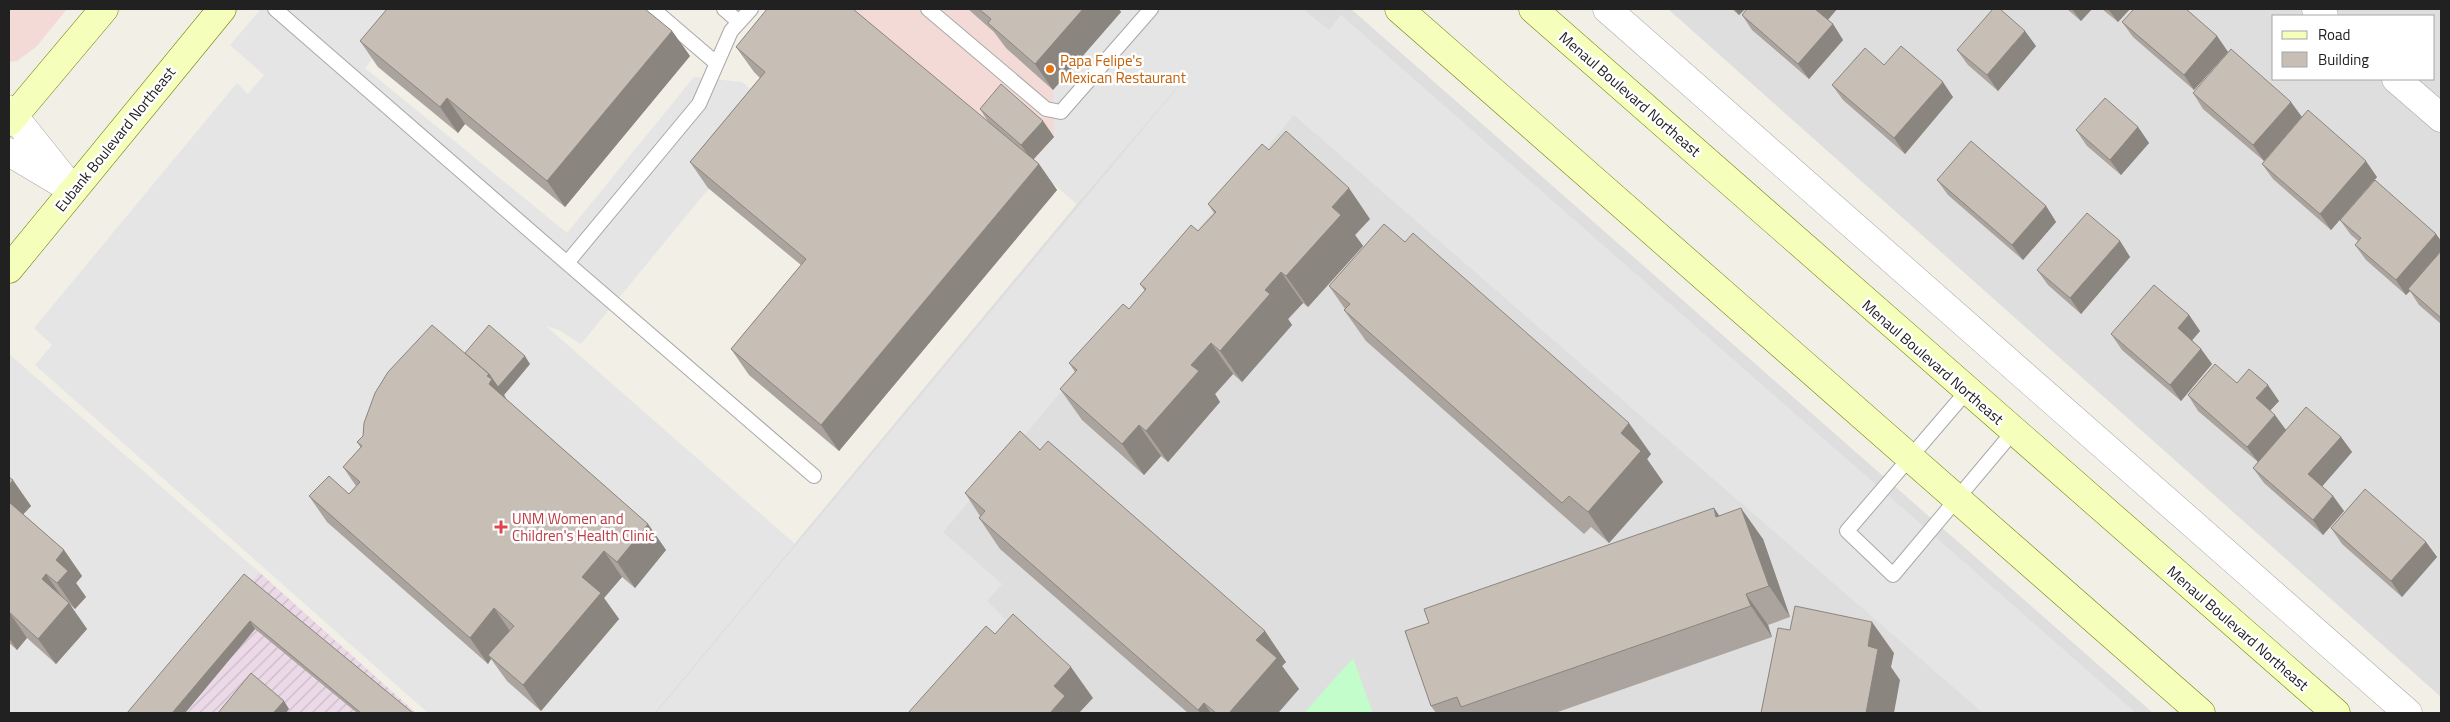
<svg xmlns="http://www.w3.org/2000/svg" width="2450" height="722" viewBox="0 0 2450 722" font-family="'Titillium Web',sans-serif">
	<style>
		.residential { fill: #dfdede; fill-rule: evenodd }
		.commercial { fill: #f3dad6 }
		.industrial { fill: url(#industrial-furrows) }
		.park { fill: #c3fdcc }
		.parking { fill: #e5e5e5; fill-rule: evenodd }
		.lines { fill: none; stroke-linecap: round; stroke-linejoin: round }
		.service-casing { stroke: #a8a8a8; stroke-width: 16 }
		.minor-casing { stroke: #a8a8a8; stroke-width: 29 }
		.secondary-casing { stroke: #698000; stroke-width: 29 }
		.service { stroke: #fff; stroke-width: 14 }
		.minor { stroke: #fff; stroke-width: 28 }
		.secondary { stroke: #f5feba; stroke-width: 28 }
		.wall { fill: #aba39d }
		.shaded-wall { fill: #8b857f }
		.building { fill: #c7beb6; stroke: #8b857f }
		.food-dot { fill: #e8710a; stroke: #fff; stroke-width: 2 }
		.health-dot { fill: #e0444e; stroke: #fff; stroke-width: 2 }
		.labels { text-anchor: middle; dominant-baseline: central; stroke-width: 5; stroke-linejoin: round; paint-order: stroke }
		.food-label { font-size: 15px; fill: #c56008; stroke: #fff; text-anchor: start }
		.street-label { font-size: 15px; fill: #212121; stroke: #fff }
		.health-label { font-size: 15px; fill: #be3a42; stroke: #fff; text-anchor: start }
	</style>
	<defs>
		<pattern id="industrial-furrows" width="10" height="10" patternUnits="userSpaceOnUse" patternTransform="scale(1.25)"><rect width="10" height="10" fill="#ecd9e7"/><path d="M-1 1l2-2M0 10L10 0M9 11l2-2" fill="none" stroke="#cabac6"/></pattern>
	</defs>
	<rect width="100%" height="100%" fill="#f2efe7"/>
	<path class="residential" d="M1243 9H1351L2153 713H654L1077 204Z
		M1668 9H2441V697ZM2274 16H2434V79H2274Z"/>
	<path class="commercial" d="M9 9H67L36 47 17 61 9 62Z
		M850 9H1243L1077 204Z"/>
	<path class="industrial" d="M259 572 416 713H139Z"/>
	<path class="park" d="M1353 658 1373 713H1304Z"/>
	<path class="parking" d="M261 9H413L365 68 567 233 694 77 742 82 775 108 581 344 559 330 546 326 795 544 654 713H428L35 365 52 345 34 328 237 83 248 94 264 75 230 45ZM382 449 666 550 635 587 622 577 600 603 512 634 488 663Z
		M1118 9H1303L1329 30 1341 15 2136 713H1983L1294 115 943 532 1002 584 987 601 1008 622 928 713H656L1220 37 1077 204 1031 164 1054 137 1053 90Z
		M9 354 259 572 140 713H9V643L17 650 64 600 75 609 85 597 18 520 9 487Z"/>
	<g class="lines">
		<g class="service-casing">
			<path id="service" d="M275 9 567 263 699 104 731 31 751 9
				M653 9 716 63
				M724 9 739 22
				M928 9 1046 109 1061 112 1151 9
				M567 263 814 476
				M1967 391 1847 531 1893 575 2013 432"/>
		</g>
		<g class="minor-casing">
			<path id="minor" d="M1607 9 2408 713
				M2316 9 2324 16
				M2396 79 2441 118
				M9 110 73 190
				M9 152 61 183"/>
		</g>
		<g class="secondary-casing">
			<path id="secondary" d="M1399 9 2201 713
				M1533 9 2336 713
				M9 122 104 9
				M9 269 222 9"/>
		</g>
		<use href="#service" class="service"/>
		<use href="#minor" class="minor"/>
		<use href="#secondary" class="secondary"/>
	</g>
	<path class="wall" d="M968 9H1119L1121 12 1053 90 1006 48 994 32Z
		M1732 9H1745L1739 15Z
		M1747 9H1837L1828 20 1833 24 1843 40 1809 79 1752 30 1742 15Z
		M2067 9H2092L2081 21Z
		M2102 9H2130L2118 22Z
		M2122 22 2217 36 2228 52 2194 90 2133 37Z
		M672 31 690 56 565 207 465 124 458 133 378 67 360 41Z
		M2036 46 1998 91 1968 65 1957 50Z
		M736 47 989 123 980 109 1043 121 1054 137 1033 159 1039 164 1057 190 839 451 749 375 731 349 801 265 708 188 690 162 760 78 754 72Z
		M1884 65 1953 97 1905 154 1843 100 1832 85Z
		M2193 93 2302 117 2264 161 2203 109Z
		M2138 127 2149 143 2121 175 2087 146 2076 130Z
		M2262 164 2377 177 2331 230 2273 179Z
		M1937 180 2046 206 2056 222 2023 260 1948 195Z
		M1208 204 1370 219 1355 235 1363 246 1308 307 1303 303 1288 319 1292 325 1242 382 1233 374 1215 394 1220 402 1168 462 1161 456 1144 475 1082 420 1060 389 1075 372 1069 363 1129 309 1145 291 1140 284 1198 231 1214 213Z
		M2340 220 2436 234 2441 241V324L2419 305 2410 291 2406 295 2366 260 2355 245 2358 241 2351 235Z
		M2120 241 2130 257 2081 314 2048 285 2037 270Z
		M1329 286 1651 454 1647 459 1663 482 1609 543 1591 527 1584 534 1366 341 1344 310 1345 309Z
		M2189 315 2200 331 2192 340 2201 349 2212 364 2181 401 2122 350 2111 334Z
		M530 364 504 395 506 399 648 524 666 550 635 588 622 577 604 598 619 619 541 711 507 681 491 659 488 664 327 522 309 496 349 494 356 486 343 467 361 448 357 442Z
		M2237 383 2279 401 2270 410 2286 430 2341 437 2352 452 2322 486 2333 496 2344 511 2323 535 2264 483 2253 468 2258 462 2198 411 2188 395Z
		M1040 450 1286 662 1282 666 1299 689 1278 713H1188L1000 549 979 518 980 516 965 493Z
		M9 477 31 506 23 514 64 550 82 576 76 583 86 597 75 609 70 605 87 629 56 664 27 638 17 650 9 643Z
		M1714 508 1719 516 1763 539 1790 617 1768 625 1772 637 1555 713H1436L1431 706 1429 623Z
		M2331 528 2426 542 2437 557 2402 597 2342 544Z
		M244 574 413 713H357L255 629 185 713Z"/>
	<path class="shaded-wall" d="M1083 9H1119L1121 12 1053 90 1035 64Z
		M1734 9H1745L1739 15Z
		M1814 9H1837L1825 23Z
		M2072 9H2092L2081 21Z
		M2108 9H2130L2118 22Z
		M1833 24 1843 40 1809 79 1798 64Z
		M672 31 690 56 565 207 547 181Z
		M2025 31 2036 46 1998 91 1987 75Z
		M2217 36 2228 52 2194 90 2184 75Z
		M1943 82 1953 97 1905 154 1894 138Z
		M447 98 465 124 458 133 440 107Z
		M2291 102 2302 117 2264 161 2253 145Z
		M1043 121 1054 137 1032 161 1021 145Z
		M2138 127 2149 143 2121 175 2110 160Z
		M2366 161 2377 177 2331 230 2320 214Z
		M1039 164 1057 190 839 451 821 425Z
		M1349 188 1370 219 1355 235 1363 246 1308 307 1286 276 1332 207Z
		M2046 206 2056 222 2023 260 2012 245Z
		M2436 234 2441 241V255L2408 289 2410 291 2406 295 2396 280Z
		M2120 241 2130 257 2081 314 2070 298Z
		M1281 272 1303 303 1288 319 1292 325 1242 382 1220 351 1265 290Z
		M2189 315 2200 331 2189 344 2178 328Z
		M1211 343 1233 374 1215 394 1220 402 1168 462 1146 431 1191 365Z
		M2201 349 2212 364 2181 401 2170 385Z
		M525 356 530 364 504 395 510 405 489 384 487 376 489 374Z
		M2268 385 2279 401 2267 414 2256 398Z
		M2275 415 2286 430 2258 462 2247 447Z
		M1629 423 1651 454 1647 459 1663 482 1609 543 1588 512 1621 433Z
		M1139 425 1161 456 1144 475 1122 444Z
		M2341 437 2352 452 2319 490 2308 474Z
		M13 480 31 506 18 520 9 507V485Z
		M2333 496 2344 511 2323 535 2313 520Z
		M1714 508 1735 539 1716 517Z
		M1741 508 1763 539 1790 617 1769 586Z
		M648 524 666 550 635 588 617 562Z
		M2426 542 2437 557 2402 597 2391 581Z
		M64 550 82 576 76 583 86 597 75 609 57 583 56 560Z
		M604 551 622 577 604 598 619 619 541 711 523 685 582 577Z
		M46 574 64 600 42 579Z
		M1746 594 1768 625 1772 637 1751 606Z
		M69 603 87 629 56 664 38 639Z
		M494 608 512 634 488 655 491 659 488 664 470 638Z
		M9 612 27 638 17 650 9 638Z
		M250 621 255 629 185 713H172Z
		M1872 622 1894 653 1891 667 1900 680 1894 713H1866L1868 646Z
		M1265 631 1286 662 1282 666 1299 689 1278 713H1229L1256 640Z
		M1071 667 1093 698 1079 713H1050L1054 686Z
		M284 701 289 709 286 713H273Z
		M1204 703 1211 713H1200L1198 710Z"/>
	<path class="building" d="M387 9H645L672 31 547 181 447 98 440 107 360 41Z
		M767 9H853L1039 164 821 425 731 349 806 259 690 162 765 72 736 47Z
		M979 9H1083L1035 64 988 23 991 19Z
		M1747 9H1815L1833 24 1798 64 1742 15Z
		M1993 9H2000L2025 31 1987 75 1957 50Z
		M2134 9H2186L2217 36 2184 75 2122 22Z
		M1901 46 1943 82 1894 138 1832 85 1865 48 1884 65Z
		M2231 49 2291 102 2253 145 2193 93Z
		M1001 84 1043 121 1021 145 980 109Z
		M2105 98 2138 127 2110 160 2076 130Z
		M2308 110 2366 161 2320 214 2262 164Z
		M1286 131 1349 188 1332 207 1341 215 1286 276 1281 272 1265 290 1270 294 1220 351 1211 343 1191 365 1199 371 1146 431 1139 425 1122 444 1060 389 1077 370 1069 363 1123 304 1129 309 1146 289 1140 284 1191 225 1198 231 1216 212 1208 204 1262 144 1269 150Z
		M1971 141 2046 206 2012 245 1937 180Z
		M2375 180 2436 234 2396 280 2355 245 2361 238 2340 220Z
		M2087 213 2120 241 2070 298 2037 270Z
		M1384 224 1405 242 1413 233 1629 423 1621 433 1641 451 1588 512 1569 496 1562 503 1344 310 1350 304 1329 286Z
		M2441 251V318L2408 289Z
		M2154 285 2189 315 2178 328 2201 349 2170 385 2111 334Z
		M432 325 489 374 487 376 492 379 489 384 648 524 617 562 604 551 582 577 601 593 523 685 488 655 514 626 494 608 470 638 309 496 329 476 349 494 360 482 343 467 362 446 357 442 363 436 364 423 375 393 388 372Z
		M489 325 525 356 498 387 489 374 465 353Z
		M2215 364 2237 383 2249 369 2268 385 2256 398 2275 415 2247 447 2188 395Z
		M2306 407 2341 437 2308 474 2333 496 2313 520 2253 468Z
		M1020 431 1040 450 1048 441 1265 631 1256 640 1277 658 1229 713H1216L1204 703 1198 710 979 518 985 511 965 493Z
		M9 477 13 480 9 485Z
		M2365 489 2426 542 2391 581 2331 528Z
		M9 502 64 550 56 560 68 571 57 583 46 574 42 579 69 603 38 639 9 612Z
		M1714 508 1716 517 1741 508 1769 586 1746 594 1751 606 1461 707 1457 697 1431 706 1405 631 1429 623 1424 609Z
		M244 574 413 713H361L250 621 172 713H127Z
		M1795 606 1872 622 1868 646 1878 649 1866 713H1761L1778 628 1790 630Z
		M1013 614 1071 667 1054 686 1065 696 1050 713H908L986 626 995 634Z
		M251 673 284 701 273 713H218Z"/>
	<circle class="food-dot" cx="1050" cy="69" r="5"/>
	<path class="health-dot" d="M498.5 519.5h5v5h5v5h-5v5h-5v-5h-5v-5h5z"/>
	<g class="labels">
		<g class="food-label">
			<text x="1060" y="60">Papa Felipe's<tspan x="1060" dy="17">Mexican Restaurant</tspan></text>
		</g>
		<g class="street-label">
			<text transform="translate(1630 94) rotate(41)">Menaul Boulevard Northeast</text>
			<text transform="translate(115 139) rotate(-51)">Eubank Boulevard Northeast</text>
			<text transform="translate(1933 362) rotate(41)">Menaul Boulevard Northeast</text>
			<text transform="translate(2238 628) rotate(41)">Menaul Boulevard Northeast</text>
		</g>
		<g class="health-label">
			<text x="512" y="518">UNM Women and<tspan x="512" dy="17">Children's Health Clinic</tspan></text>
		</g>
	</g>
	<rect width="2450" height="722" fill="none" stroke="#212121" stroke-width="20"/>
	<rect x="2272" y="15" width="162" height="65" fill="#ffffff" stroke="#a6a6a6"/>
	<rect x="2282" y="31" width="25" height="8" fill="#f5feba" stroke="#a6a6a6"/>
	<text x="2318" y="40" font-size="15" fill="#212121">Road</text>
	<rect x="2282" y="52" width="25" height="15" fill="#c7beb6" stroke="#a6a6a6"/>
	<text x="2318" y="65" font-size="15" fill="#212121">Building</text>
</svg>
